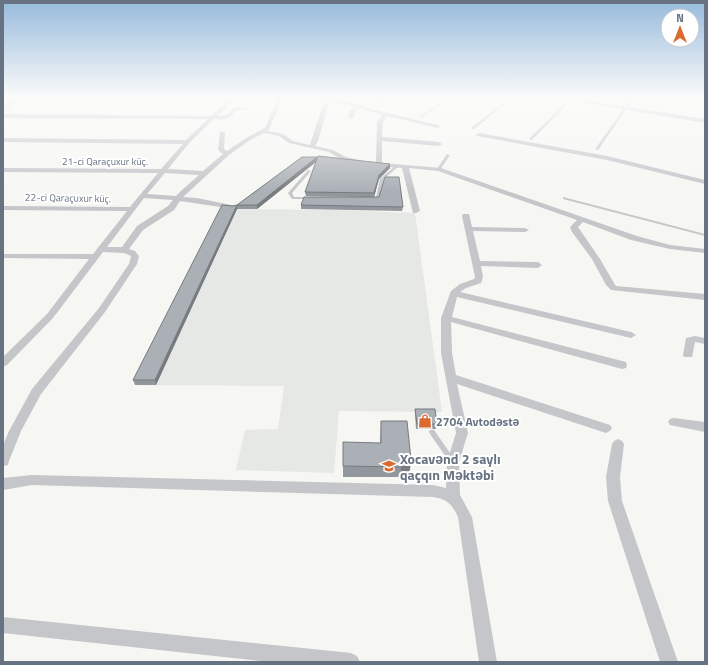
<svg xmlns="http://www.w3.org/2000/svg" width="708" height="665" viewBox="0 0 708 665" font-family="'Titillium Web',sans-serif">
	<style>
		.built { fill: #e6e8e6 }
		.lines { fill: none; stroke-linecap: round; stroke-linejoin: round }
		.service { fill: #c4c6ca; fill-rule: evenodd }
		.minor { fill: #c4c6ca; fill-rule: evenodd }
		.wall { fill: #92979d }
		.shaded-wall { fill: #777b7f }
		.building { fill: #aab0b6; stroke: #777b7f }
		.labels { text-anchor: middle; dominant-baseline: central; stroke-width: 4; stroke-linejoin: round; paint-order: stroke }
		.far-street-label { font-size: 10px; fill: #677382; stroke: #fff }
		.poi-label { font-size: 12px; font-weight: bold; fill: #677382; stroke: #fff; text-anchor: start }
		.near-poi-label { font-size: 14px; font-weight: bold; fill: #677382; stroke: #fff; text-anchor: start }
	</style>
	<rect width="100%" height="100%" fill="#f6f6f3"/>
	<path class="built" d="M223 209 334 210 415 213 442 412 339 411 334 473 236 470 245 430 278 429 284 386 135 385Z"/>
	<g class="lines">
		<path class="service" d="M383 98H387L378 104 376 103Z
			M447 98H450L421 118 419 117Z
			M510 98H513L474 129H472V127Z
			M570 98H573L532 140H530V138Z
			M631 98H634L598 150H596V148Z
			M447 154 450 155 440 170H438L437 169Z
			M396 165 399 166 384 179 380 199 373 201V199L376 198 380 179Z
			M308 170 311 171 292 193 294 197H310L312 198 310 199H292L288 193Z
			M563 197 705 234V236L563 199Z
			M430 430H434L455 460 456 462 455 464 453 465 451 464 430 434 429 432Z"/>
		<path class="minor" d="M15 98H21L3 111V107Z
			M231 98H236L217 116 227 115 233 108 245 107 248 109 235 111C229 120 224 120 214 119L189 143 168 169 203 171 223 154 218 150 220 131 225 132 224 149 227 151 246 138 265 128 278 98H283L268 131 283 134 293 141 310 145 324 101 312 98H327L355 103 367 108 441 126 438 128 387 116 383 122 382 137 439 142 442 144 439 146 382 141V163L441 168 637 236 670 245 705 249V253L670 249 631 240 583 222 578 227 600 259 614 283 616 286 705 294V300L611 290 606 285 592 259 572 232 570 227 577 220 438 171 409 168 420 211 416 213H413L402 168 377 166 374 164 376 162 377 122 382 115 360 108 355 111 354 117 351 119 348 117 350 110 356 106 329 102 318 141 315 146 333 150 346 157 363 161V163L342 160 329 152 289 143 279 136 264 133 250 140 229 155 183 197 197 198 231 205H234V209L180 201 174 210 143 230 129 249 135 251 139 256 137 264 105 312 41 394 21 431 9 461 8 465 3 466V445L9 431 32 389 99 308 129 264 131 256 124 253 103 252 53 318 7 365 3 367V357L47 314 89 259 3 258V254H93L127 211 3 210V206L130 207 158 173 3 172V168L161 169 183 144 3 142V138L186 140 208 119 3 118V114L211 116ZM165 173 199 175 182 190 176 196 147 194ZM144 198 173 200 168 206 137 226 122 247H107Z
			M247 98H252L248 105H244Z
			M558 98H572L705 119V123Z
			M479 133 607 156 705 180V184L607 160 477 136 476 135Z
			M463 214H469L472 227 525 228 529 230 525 232 473 231 480 261 538 262 542 265 538 268 481 266 483 277 481 283 466 288 460 292 631 332 636 335 631 338 457 297 452 317 626 362 627 365 626 368 622 369 451 322 452 353 456 375 610 425 612 428 610 431 606 433 457 384 468 433 459 462 460 495 472 517 497 662H479L458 517C452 504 447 499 433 497L32 485 3 490V478L32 475 433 485 446 488 447 462 456 433 441 353V318L451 291 460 284 474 279 475 277 462 216Z
			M695 336 705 338V344L695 342 692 357H684L683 355 686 338Z
			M674 418 705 422V432L670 425 668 422 670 419Z
			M618 439 622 441 624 444 620 477 622 501 678 662H660L608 501 606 477 612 444 614 441Z
			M3 617 351 653 357 656 360 662H270L3 633Z"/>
	</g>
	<path class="wall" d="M302 157 390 168 379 179 374 197 403 207 402 211 301 209V205L360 197 306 196 305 192 316 162 257 209H237L156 385H135L133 380 233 206 237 205Z
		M415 409 437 424 436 429H416L415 414Z
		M381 421 410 470 401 477H343V466L380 443Z"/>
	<path class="shaded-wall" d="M317 157V161L257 209V205Z
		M390 164V168L379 179 374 197V193L379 175Z
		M237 205V209L156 385 155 380Z
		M411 460 410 470 401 477V467Z"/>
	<path class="building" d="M318 156 390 164 379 175 374 193 305 192Z
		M302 157H317L257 205H237Z
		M385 177H399L403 207 301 205 304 197H379Z
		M222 205 233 206 237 205 155 380H133Z
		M415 409H435L437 424H417Z
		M381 421H407L411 460 401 467 343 466V442L381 443Z"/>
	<linearGradient id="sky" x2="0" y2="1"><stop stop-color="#97bbdc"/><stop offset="0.51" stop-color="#fbfbfa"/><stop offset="1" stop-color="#fbfbfa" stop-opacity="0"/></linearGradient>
	<rect width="708" height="192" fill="url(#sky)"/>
	<defs>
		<g id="shop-bare" transform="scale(1.08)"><path d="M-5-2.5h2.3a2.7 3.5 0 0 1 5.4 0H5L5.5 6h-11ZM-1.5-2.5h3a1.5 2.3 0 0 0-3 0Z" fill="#d96a30" stroke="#fff" stroke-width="2.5" paint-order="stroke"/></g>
		<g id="school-bare" transform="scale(1.08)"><path d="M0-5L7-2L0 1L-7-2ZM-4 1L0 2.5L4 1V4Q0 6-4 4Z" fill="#d96a30" stroke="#fff" stroke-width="2.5" paint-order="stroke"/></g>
	</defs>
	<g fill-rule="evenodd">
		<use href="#shop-bare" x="425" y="421"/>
		<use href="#school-bare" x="389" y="466"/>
	</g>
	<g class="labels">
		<g class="far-street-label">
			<text x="105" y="161">21-ci Qaraçuxur küç.</text>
			<text transform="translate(68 198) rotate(1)">22-ci Qaraçuxur küç.</text>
		</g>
		<g class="poi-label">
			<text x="436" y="421">2704 Avtodəstə</text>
		</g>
		<g class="near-poi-label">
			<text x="400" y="458">Xocavənd 2 saylı<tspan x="400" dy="16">qaçqın Məktəbi</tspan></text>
		</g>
	</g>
	<rect width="708" height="665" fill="none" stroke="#677382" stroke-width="8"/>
	<g transform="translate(680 28)"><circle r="19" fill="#ffffff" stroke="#c2c7cd"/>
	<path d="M0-3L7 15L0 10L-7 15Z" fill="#d96a30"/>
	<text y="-6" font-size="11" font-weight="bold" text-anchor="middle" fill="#677382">N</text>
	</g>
</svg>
